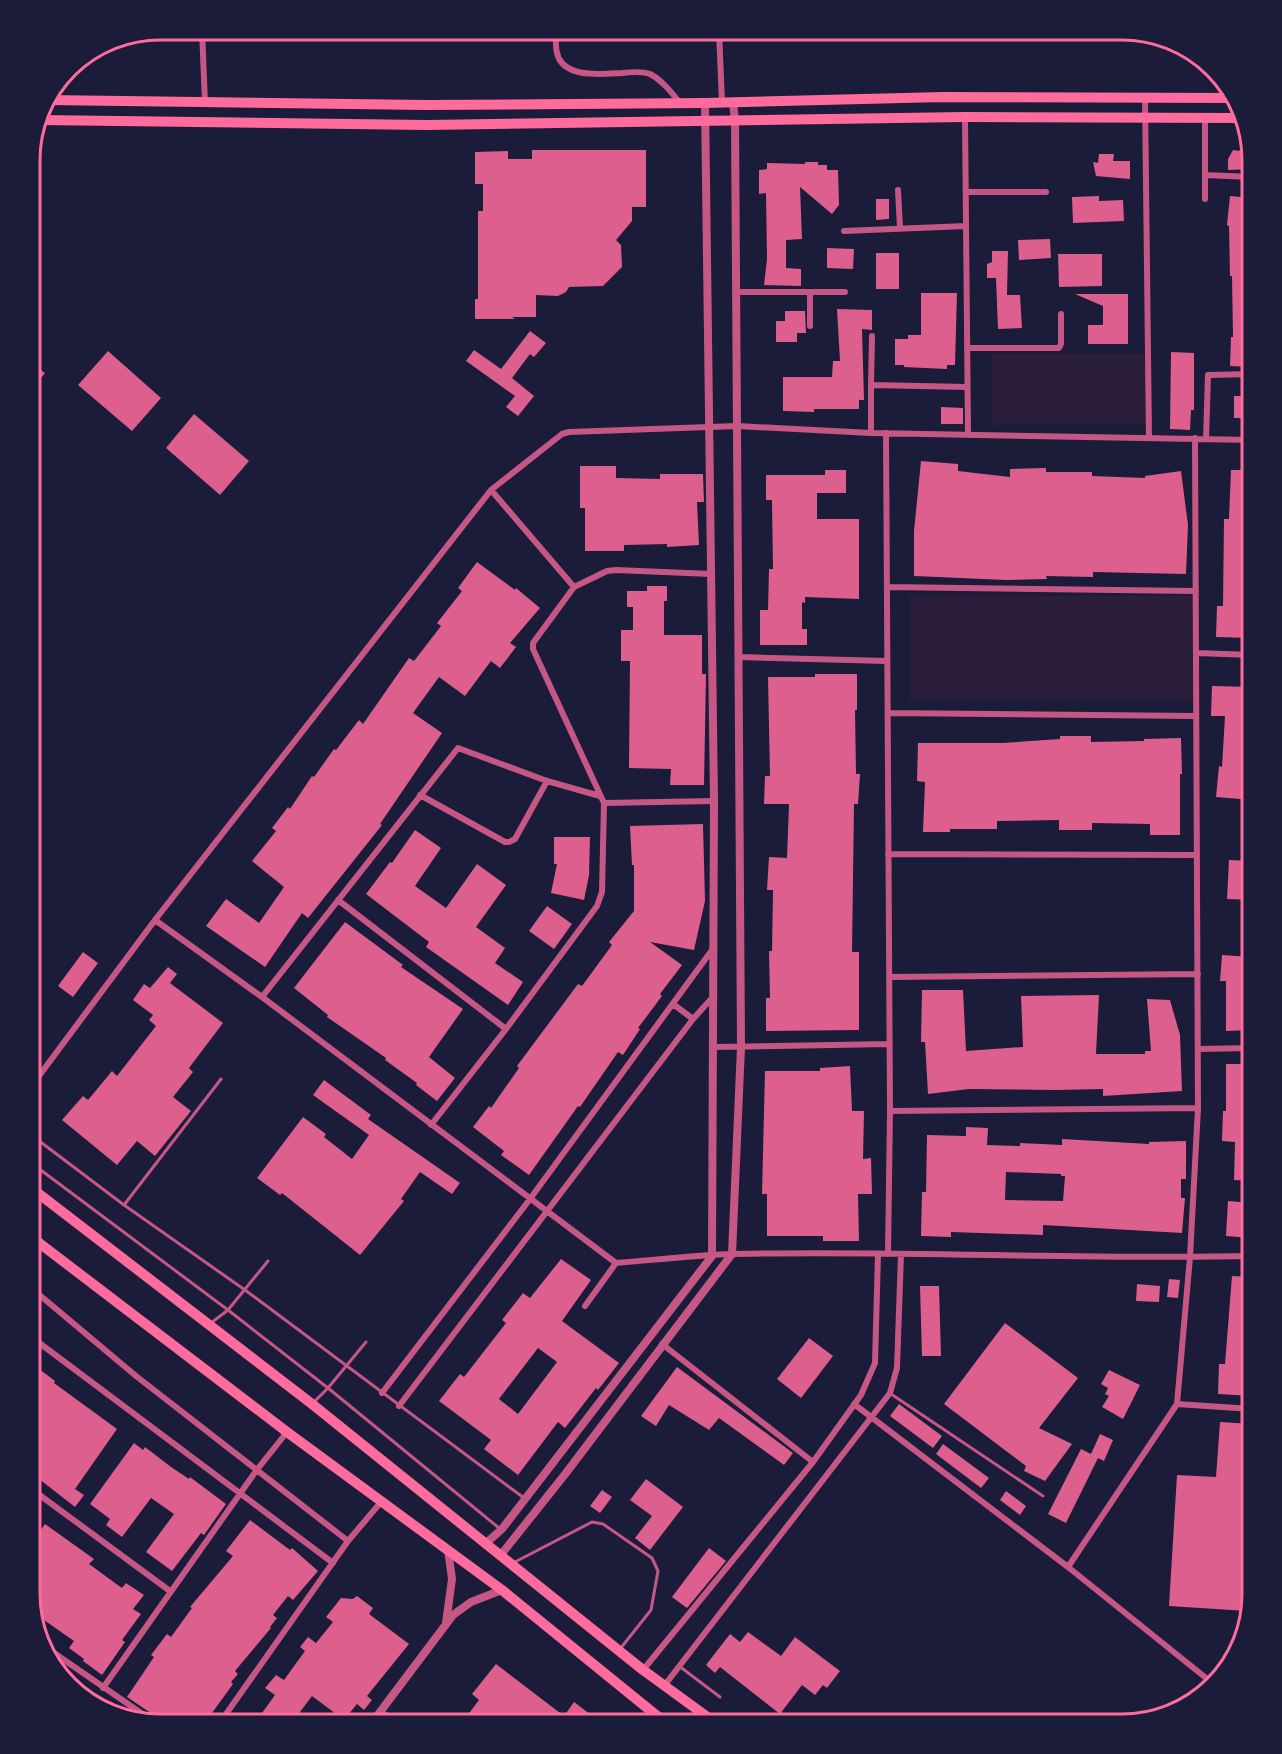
<svg xmlns="http://www.w3.org/2000/svg" width="1282" height="1754" viewBox="0 0 1282 1754" font-family="Figtree,sans-serif">
	<style>
		.green { fill: #2a1e3b }
		.building { fill: #dd5f8e; fill-rule: evenodd }
		.lines { fill: none; stroke-linecap: round; stroke-linejoin: round }
		.service { stroke: #c65784; stroke-width: 3 }
		.minor { stroke: #c65784; stroke-width: 6 }
		.tertiary { stroke: #c65784; stroke-width: 8 }
		.primary { stroke: #ff6b9d; stroke-width: 10 }
		.trunk { stroke: #ff6b9d; stroke-width: 10 }
		.rim { fill: none; stroke: #ff6b9d; stroke-width: 3 }
	</style>
	<rect width="100%" height="100%" fill="#1b1b3a"/>
	<path class="green" d="M991 354H1149V424L992 425Z
		M910 596H1197V700H910Z"/>
	<path class="building" d="M1246 139 1252 161V169L1228 170V159L1233 150 1239 151Z
		M532 150H646V207H632V221L616 240 621 245 622 267 603 286 569 287 566 292 558 296 536 295V317H512L515 319H475V299H478V211H483V184H475V152L508 151V159H532Z
		M1099 154H1114L1113 161H1130V179L1096 176 1093 162 1098 163Z
		M805 162H818V165H827V170H838L839 205 832 214 800 187 802 239 786 240V268L801 269V286L764 285 767 259 766 193 759 194V170L767 169V163L805 164Z
		M1099 196V201L1123 200 1124 221 1073 223 1072 197Z
		M1230 196 1252 198V367L1230 366 1231 337H1233L1232 276H1230L1229 226 1227 225Z
		M876 199H889V219L876 220Z
		M1050 239 1051 258 1019 260 1018 240Z
		M827 248 854 249 853 269 827 268Z
		M992 251H1008L1007 295H1020L1022 328 998 329 996 278H987V264L992 262Z
		M876 253H899V289H876Z
		M1058 254H1102V286L1059 287Z
		M921 293H957L955 365H947V369L904 367V365H895V339H908V335H921Z
		M1075 294H1128V344H1088V325H1103V306Z
		M837 309 872 310V330L862 329 864 400H859V409H814V412L783 411V377H832L833 361H840Z
		M785 311H805L806 333H797V342H776V321H785Z
		M530 331 546 343 534 357 530 354 512 378 534 396 518 416 506 407 515 396 466 361 474 350 501 369Z
		M108 351 161 398 132 431 78 385Z
		M1171 352 1194 353V410H1191L1190 430 1170 429Z
		M30 362 45 373 30 392Z
		M1234 396H1252V418H1234Z
		M941 407 963 408V424H941Z
		M194 414 249 461 220 495 166 448Z
		M921 461 958 464V471L1010 477V469L1046 468V472H1092V476L1145 478V476L1181 471 1188 525 1186 574 1093 572V577L1046 576 1047 579 1007 580 914 576V531Z
		M580 466H616V478L660 479V474H703L704 502H697L699 545 667 547V544L624 545V551H585V508H580Z
		M825 470H846V493H817V519H859V599L805 597V603L802 602V629H807V645H760V610H768L769 569H773L772 500H766V475H825Z
		M1231 470H1252V638L1216 637 1217 606H1223L1224 519H1229Z
		M477 562 515 590 516 588 540 608 510 643 516 647 500 668 491 661 465 696 439 677 413 713 442 733 380 824 382 825 308 918 302 913 265 967 206 926 226 899 259 923 284 887 252 861 276 831 272 828 288 807 290 809 312 776 314 777 334 749 336 750 359 720 363 724 409 658 414 661 441 626 437 623 462 591 458 588Z
		M647 586H667V601H664V635H702V674H706L704 785H670L671 769 629 768 630 661H621V630H633V607H627V591H647Z
		M815 674H857V710H855L856 774H860L858 804H854L852 952H859V1030L766 1031V998H770L769 951H772L773 890H767L769 857 787 858 789 804H764L765 776H770L768 677H815Z
		M1212 686 1252 687V800L1216 797 1219 766 1222 767 1225 716H1211Z
		M1060 736H1091V742L1144 741V739L1181 738 1182 774H1180V835H1150V824L1092 823V830H1059V820L997 821V829H950V832H923L925 782 917 781 918 743H1002L1060 739Z
		M703 824 705 901 694 950 650 942 682 965 660 994 662 996 638 1028 640 1029 623 1055 618 1052 580 1107 578 1106 529 1175 501 1155 504 1151 473 1127 489 1106 491 1108 519 1068 517 1066 578 984 582 986 612 945 609 942 634 911V865H632L630 826Z
		M415 830 441 848 415 886 446 908 477 864 506 885 476 927 505 948 495 963 523 982 508 1005 426 947 429 942 366 894 390 862 392 863Z
		M554 837H590L589 875 584 900 551 893 557 864H554Z
		M1229 860 1252 861V900L1227 899Z
		M547 906 572 924 554 949 529 931Z
		M345 922 403 965 401 967 463 1009 429 1057 455 1078 437 1101 416 1085 417 1083 385 1060 386 1058 327 1017 328 1015 294 988Z
		M83 952 98 963 73 997 58 986Z
		M1222 955 1252 957V1030L1226 1031V981H1220Z
		M168 967 177 974 170 983 223 1023 189 1068 193 1072 173 1097 191 1111 155 1156 137 1141 117 1165 62 1120 83 1096 88 1100 112 1071 117 1076 156 1026 149 1020 153 1015 133 1000 144 984 150 988Z
		M922 990H963L966 1051 1023 1047 1021 996 1099 995 1096 1054H1145V1051H1151L1147 999 1170 1000 1180 1035 1182 1091 1103 1096V1089L1055 1090 969 1089 928 1094 925 1042H921Z
		M1226 1064H1252V1181L1234 1180 1235 1142 1222 1141 1223 1111H1226Z
		M850 1066 852 1111H864L863 1159 871 1158 872 1194H858L859 1241H823V1236H767V1194H762L765 1071H820V1068Z
		M324 1080 371 1115 368 1119 460 1183 452 1194 420 1172 401 1199 404 1201 360 1255 282 1193 280 1195 257 1178 303 1117 326 1134 324 1137 352 1159 369 1135 313 1095Z
		M966 1127 988 1128 987 1145 1020 1146V1143L1062 1145V1139L1149 1144V1142L1186 1141V1179H1181V1198H1185L1182 1233 1043 1225V1235L951 1232V1237L921 1236 922 1192H926L927 1135 966 1136ZM1006 1172 1061 1174V1176H1065L1063 1201 1005 1200Z
		M1228 1201 1252 1203V1238L1226 1236Z
		M561 1259 591 1280 562 1321 619 1363 598 1390 596 1388 565 1428 558 1422 518 1475 484 1449 491 1440 439 1401 460 1374 464 1377 506 1323 502 1320 523 1293 530 1298ZM538 1348 557 1362 518 1414 499 1399Z
		M1232 1276 1252 1277V1396L1218 1394 1219 1364H1225Z
		M1169 1279 1180 1280 1178 1298 1167 1297Z
		M1137 1284 1160 1286 1159 1302 1136 1301Z
		M920 1286H939L941 1356H922Z
		M1005 1323 1078 1378 1039 1428 1072 1444 1045 1481 1024 1471 1026 1466 944 1404Z
		M809 1338 833 1356 801 1398 777 1379Z
		M30 1362 55 1381 54 1383 117 1429 75 1489 84 1495 75 1507 34 1475 37 1470 30 1465V1431L36 1423 31 1419 36 1414 30 1410Z
		M677 1367 793 1453 784 1465 719 1418 709 1430 669 1405 656 1426 641 1416Z
		M1109 1370 1140 1385 1123 1419 1102 1407 1109 1396 1105 1394 1108 1388 1101 1384Z
		M899 1404 942 1436 933 1448 890 1416Z
		M1220 1422 1252 1424V1594L1247 1611 1169 1606 1177 1475 1216 1477Z
		M1100 1434 1113 1440 1104 1461 1098 1458 1066 1523 1048 1514 1081 1449 1091 1454Z
		M134 1443 143 1450 145 1447 171 1467 189 1479 190 1477 226 1504 204 1535 201 1533 172 1571 146 1552 174 1514 151 1498 122 1537 106 1525 110 1519 90 1504Z
		M943 1444 989 1478 981 1488 936 1454Z
		M646 1479 683 1507 650 1550 635 1538 652 1516 630 1500Z
		M602 1490 612 1497 600 1513 590 1506Z
		M1006 1491 1026 1506 1020 1515 1000 1500Z
		M250 1520 290 1550 292 1548 318 1571 293 1600 288 1596 273 1615 277 1618 270 1627 271 1628 235 1671 238 1674 231 1682 233 1684 204 1724H167L127 1697 154 1657 151 1655 167 1634 171 1637 192 1608 190 1607 233 1556 226 1551Z
		M45 1524 94 1559 89 1564 115 1583 122 1588 126 1583 144 1595 133 1609 141 1614 122 1640 125 1642 102 1675 83 1661 84 1659 69 1648 74 1641 44 1620 39 1628 30 1593V1529L37 1535Z
		M709 1548 726 1561 687 1608 672 1597Z
		M357 1596 373 1608 369 1614 409 1644 367 1696 372 1700 364 1710 357 1704 344 1720 312 1696 291 1724H254L275 1695 265 1688 276 1675 284 1680 305 1651 300 1647 308 1637 316 1643 333 1622 326 1617 341 1598 353 1599Z
		M748 1632 781 1656 795 1637 840 1671 827 1688 823 1685 815 1695 802 1685 780 1714 720 1667 715 1673 706 1665 730 1634 740 1642Z
		M496 1664 564 1716 574 1702 603 1724H461L479 1700 472 1694Z"/>
	<g class="lines">
		<path class="service" d="M30 1134 124 1205 245 1290 524 1498
			M30 1162 228 1310 328 1388 499 1528
			M124 1205 221 1079
			M211 1323 228 1310 268 1261
			M891 1394 1043 1496
			M314 1402 328 1388 366 1342
			M513 1563 592 1522 603 1524 652 1558 658 1571 651 1610 620 1649
			M679 1666 720 1697"/>
		<path class="minor" d="M202 30 205 103
			M557 30C556 37 555 46 557 53 563 79 602 74 622 73 631 72 642 71 650 74 662 80 672 93 680 103
			M719 30 722 103
			M1145 98 1149 438
			M965 117 968 434
			M1205 118V199
			M1205 175 1252 177
			M898 190 900 228
			M966 192H1046
			M844 231 966 226
			M736 292H845
			M810 292V326
			M872 336 871 385 967 387
			M967 348H1059L1061 344V314
			M871 433V385
			M886 433 890 1111 888 1254
			M1206 439 1208 375 1252 374
			M491 490 574 587
			M887 587 1196 591
			M1196 653 1252 655
			M738 657 887 661
			M888 713 1196 716
			M420 795 505 842H509L515 839 547 781
			M604 803 714 801
			M888 854 1197 855
			M338 900 506 1029
			M155 920 262 997 616 1263C655 1260 695 1255 734 1254 906 1250 1079 1260 1252 1256
			M889 977 1198 974
			M262 997 458 748 547 781 600 796
			M673 1004 693 1019
			M714 1047 889 1044
			M1198 1049 1252 1048
			M30 1088 155 920 491 490 562 434 569 432 737 426 871 433 1252 440
			M890 1111 1198 1108
			M431 1125 506 1029 597 906 602 892 604 803 533 649V643L574 587 607 571 616 570 711 574
			M30 1261 42 1245
			M30 1287 136 1376 348 1541
			M585 1306 616 1263
			M30 1336 333 1563
			M662 1344 813 1462
			M382 1393 530 1199 712 950
			M854 1404 1068 1567 1211 1682
			M1177 1404 1252 1409
			M399 1406 693 1019 713 997
			M30 1488 170 1591
			M1068 1567 1177 1404 1190 1257 1198 1108 1195 438
			M44 1646 157 1724
			M643 1670 813 1462 861 1395 875 1363 878 1254
			M664 1686 890 1393 897 1368 901 1254
			M103 1688 256 1471 287 1432
			M380 1711 398 1724
			M219 1724 348 1541 381 1502"/>
		<path class="tertiary" d="M485 1544 502 1529 712 1256 714 801 705 103
			M500 1556 566 1473 732 1254 741 1047 735 121 733 102
			M446 1623 452 1579 448 1550
			M371 1724 453 1615 471 1602 502 1590"/>
		<path class="primary" d="M46 100 427 105 705 103 943 97 1235 98
			M39 120 427 125 965 117 1241 118"/>
		<path class="trunk" d="M30 1187 312 1404 643 1670 717 1724
			M30 1236 287 1432 502 1590 667 1724"/>
	</g>
	<path d="M0 0H1282V1754H0ZM160 40H1122A120 120 0 0 1 1242 160V1594A120 120 0 0 1 1122 1714H160A120 120 0 0 1 40 1594V160A120 120 0 0 1 160 40Z" fill="#1b1b3a" fill-rule="evenodd"/>
	<path class="rim" d="M160 40H1122A120 120 0 0 1 1242 160V1594A120 120 0 0 1 1122 1714H160A120 120 0 0 1 40 1594V160A120 120 0 0 1 160 40Z"/>
</svg>
